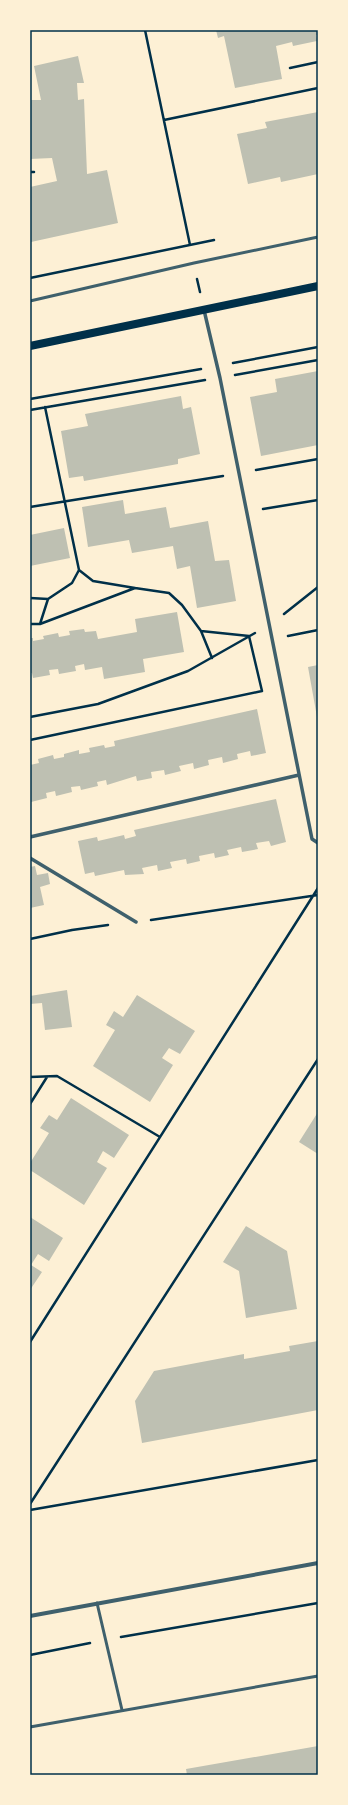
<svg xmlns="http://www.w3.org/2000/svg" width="348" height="1805" viewBox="0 0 348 1805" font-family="Inter,sans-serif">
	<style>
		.building { fill: #bec0b2 }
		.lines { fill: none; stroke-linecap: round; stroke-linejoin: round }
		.path { stroke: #003049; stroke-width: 2.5 }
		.service { stroke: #3f606c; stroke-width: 3 }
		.pedestrian { stroke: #3f606c; stroke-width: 3.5 }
		.minor { stroke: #3f606c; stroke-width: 4 }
		.secondary { stroke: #003049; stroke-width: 8 }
		.neatline { fill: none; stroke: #003049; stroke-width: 1.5 }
	</style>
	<rect width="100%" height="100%" fill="#fdf0d5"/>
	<path class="building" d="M216 30H318V35H316L317 41 293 46 292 42 276 46 282 79 235 88 224 36 218 38Z
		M78 56 84 83H77L78 100 84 99 87 174 107 170 118 223 31 242 30 187 57 181 52 158 30 159V100H41L34 66Z
		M318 112V174L281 182 280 177 248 184 237 134 267 128 265 122Z
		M318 371V445L261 456 250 397 277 392 275 379Z
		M181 396 183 409 191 407 200 454 178 459V464L84 481 83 476 69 478 61 431 88 426 85 414Z
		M123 500 125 514 166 507 170 528 208 521 215 561 229 560 236 601 197 608 190 566 177 569 173 546 132 553 129 540 88 547 82 507Z
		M64 528 70 558 30 566V535Z
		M177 612 184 652 143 659 145 672 104 679 102 667 85 670 84 664 75 666 76 671 59 674 58 669 49 670 50 675 33 678 32 673H30V638H33V641L44 639 43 636 58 633 59 637 70 635 69 631 84 629 85 632 96 631 98 639 137 632 135 619Z
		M318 665V717H317L308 667Z
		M257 709 266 753 251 756 250 751 237 754 238 759 223 763 222 757 208 760 209 765 194 769 193 763 179 766 181 771 165 775 164 770 151 772 152 778 137 781 136 776 107 785 106 780 97 782 98 786 81 790 80 786 71 787 72 792 56 796 55 791 46 793 47 798 31 802 30 765 39 763 38 759 53 755 54 759 64 757V754L79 750V754L90 752 89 748 104 745 105 748 115 746 114 741Z
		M276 799 286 842 271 846 269 841 256 843 258 849 242 852 241 847 227 850 229 855 215 858 214 853 199 856 200 861 187 864 186 859 170 862 172 868 158 871 157 865 142 868 144 874 125 875 124 870 95 876 94 872 85 874 78 841 97 837 98 841 124 835 125 839 136 836 134 830Z
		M35 866 37 875 48 873 50 884 40 887 44 905 30 908V867Z
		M67 990 72 1027 45 1030 42 1003 30 1004V996Z
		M137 995 195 1031 180 1054 169 1048 162 1058 173 1065 150 1102 93 1066 115 1030 106 1025 114 1011 123 1017Z
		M71 1098 129 1135 114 1158 103 1151 97 1162 107 1168 84 1205 30 1170V1163L49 1133 40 1128 49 1115 57 1120Z
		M318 1112V1154L299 1142Z
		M30 1217 63 1238 49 1261 38 1254 31 1265 42 1272 30 1290Z
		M246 1226 287 1251 297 1309 246 1318 239 1271 223 1262Z
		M318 1341V1410L142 1443 135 1401 154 1371 244 1354V1359L290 1351 289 1346Z
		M318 1746V1775H187L186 1769Z"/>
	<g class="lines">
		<path class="path" d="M145 30 190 245
			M290 68 318 62
			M164 120 318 88
			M30 172H34
			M30 278 214 240
			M197 279 200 292
			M233 363 318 347
			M235 375 318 360
			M30 399 201 369
			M30 410 205 380
			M256 470 318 459
			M30 507 223 476
			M263 509 318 500
			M79 570 93 581 135 588
			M30 598 48 599 72 583 79 570 45 407
			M284 614 318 587
			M30 624H40L135 588 169 593 182 605 201 631 212 658
			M40 624 48 599
			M288 636 318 630
			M30 717 98 704 188 671 255 633
			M30 740 262 691 249 636 201 631
			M151 920 318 895
			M30 939 72 930 108 925
			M30 1077 57 1076 160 1137
			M30 1104 47 1077
			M30 1342 318 888
			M30 1504 318 1059
			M30 1510 318 1460
			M121 1637 318 1603
			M30 1655 90 1643"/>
		<path class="service" d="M30 301 194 263 318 237
			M97 1603 122 1710
			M30 1727 318 1676"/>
		<path class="pedestrian" d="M204 310 220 378 312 839 318 843
			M30 837 299 775
			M30 858 136 922"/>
		<path class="minor" d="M30 1616 318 1563"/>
		<path class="secondary" d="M30 346 318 286"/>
	</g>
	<rect width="348" height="1805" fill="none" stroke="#fdf0d5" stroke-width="62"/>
	<rect x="31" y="31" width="286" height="1743" class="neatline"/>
</svg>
